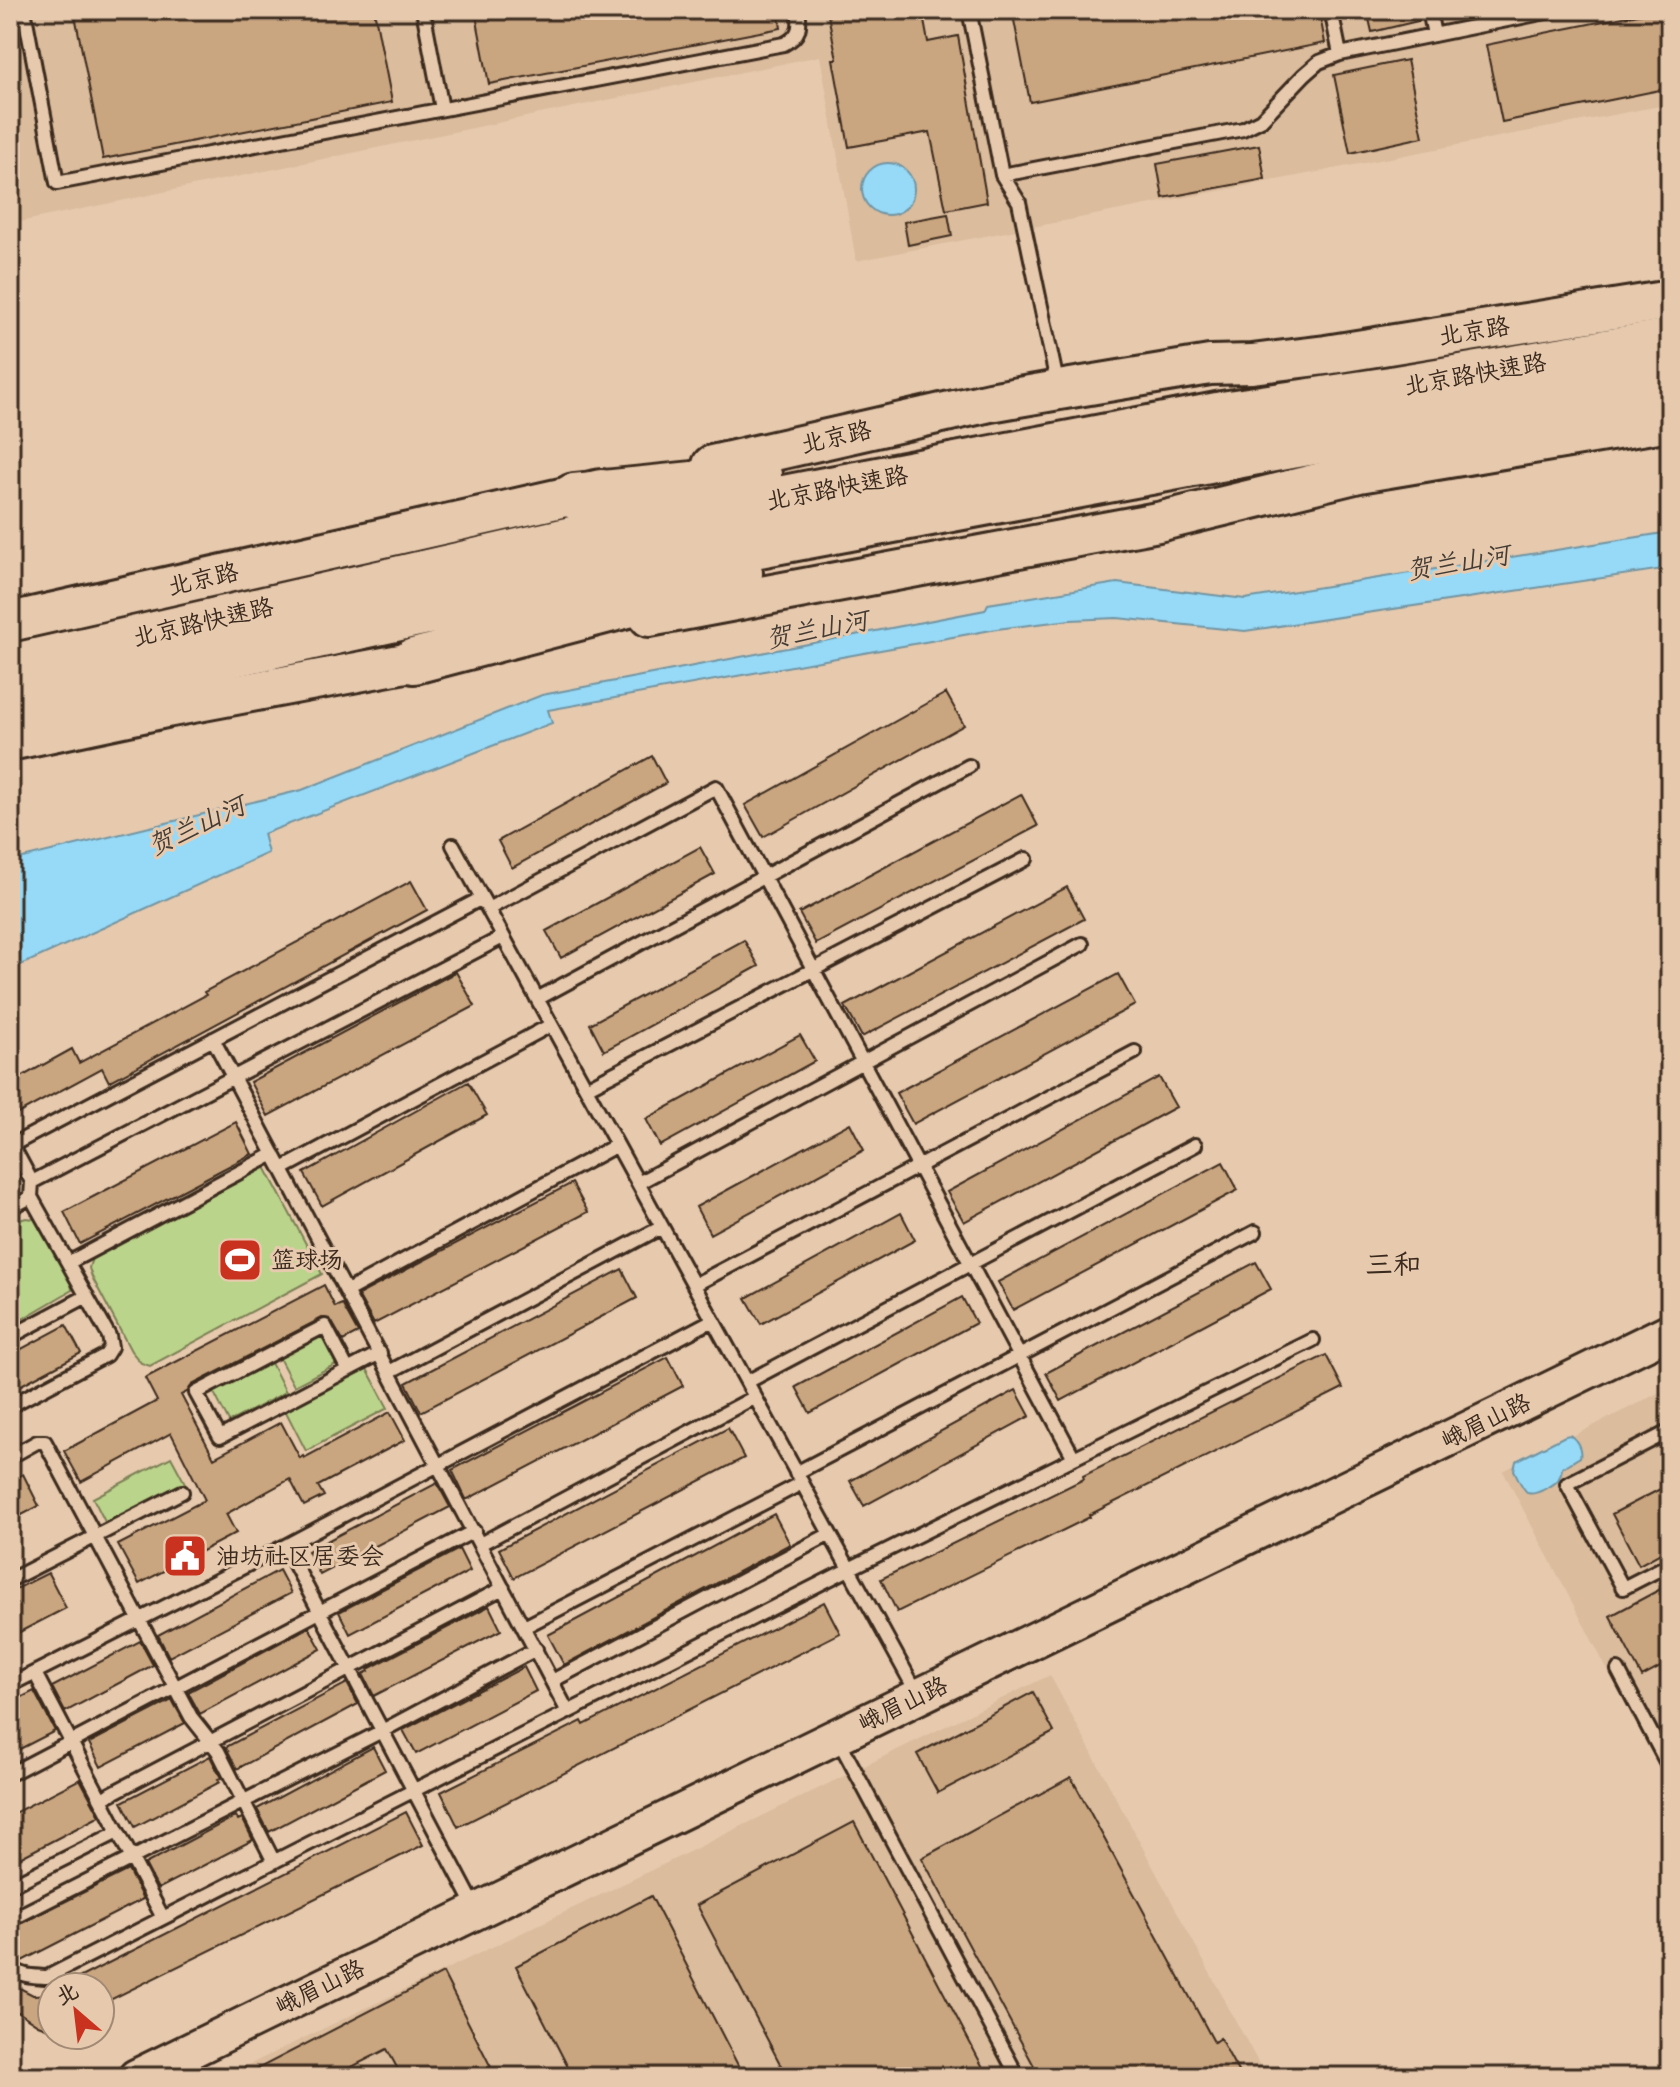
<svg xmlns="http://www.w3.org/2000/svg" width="1680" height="2087" viewBox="0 0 1680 2087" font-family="'Comic Neue','LXGW WenKai TC',sans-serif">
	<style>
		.built { fill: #dbbc9d }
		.green { fill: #bbd48b; stroke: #7b7f54; stroke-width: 2 }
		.water { fill: #96daf8; stroke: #7294a1; stroke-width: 2 }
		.building { fill: #caa680; stroke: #3b2a1e; stroke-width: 2 }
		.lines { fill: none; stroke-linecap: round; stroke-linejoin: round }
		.lane-casing { stroke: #3b2a1e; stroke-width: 18 }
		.secondary-casing { stroke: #3b2a1e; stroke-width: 40 }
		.primary-casing { stroke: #3b2a1e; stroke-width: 44 }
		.highway-casing { stroke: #3b2a1e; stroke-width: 50 }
		.lane { stroke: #e7caae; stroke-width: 12 }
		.secondary { stroke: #e7caae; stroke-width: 34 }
		.primary { stroke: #e7caae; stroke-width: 38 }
		.highway { stroke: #e7caae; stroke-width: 44 }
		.labels { text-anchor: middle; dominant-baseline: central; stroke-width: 6; stroke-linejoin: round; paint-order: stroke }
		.street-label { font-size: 24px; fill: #3b2a1e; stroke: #e7caae }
		.poi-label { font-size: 24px; fill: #3b2a1e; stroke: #e7caae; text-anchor: start }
		.water-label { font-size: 26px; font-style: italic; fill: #443c34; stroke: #e7caae }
		.quarter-label { font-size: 28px; fill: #3b2a1e; stroke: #e7caae }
	</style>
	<rect width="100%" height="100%" fill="#e7caae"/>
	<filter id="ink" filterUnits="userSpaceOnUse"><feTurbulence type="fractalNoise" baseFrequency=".0125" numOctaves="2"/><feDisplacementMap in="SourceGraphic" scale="16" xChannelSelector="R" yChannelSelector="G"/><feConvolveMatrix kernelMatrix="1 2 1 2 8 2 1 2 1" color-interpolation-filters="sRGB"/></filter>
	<g filter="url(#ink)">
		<path class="built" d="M10 10H1670V104L856 261 820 56 10 224Z
			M1670 1387V1789L1503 1471Z
			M1050 1675 1266 2077H223L658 1867Z"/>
		<path class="green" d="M265 1167 322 1274 150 1366 141 1363 131 1351 92 1277 89 1268 92 1258Z
			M26 1218 35 1219 71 1282 72 1290 10 1326V1223Z
			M322 1332 338 1363 294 1386 278 1356Z
			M269 1359 286 1392 229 1422 212 1389Z
			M366 1367 388 1408 306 1451 285 1410Z
			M171 1457 186 1485 107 1526 93 1498Z"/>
		<path class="water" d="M862 189a26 26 0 1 1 52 0a26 26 0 1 1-52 0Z
			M1670 532V568L1245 631 1117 618 1070 620 997 629 548 710 552 723 263 834 268 853 10 970V861L302 790 542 695 985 610 988 604 1117 583 1245 599Z
			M1570 1435C1577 1440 1582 1449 1580 1457L1562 1468C1562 1470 1559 1479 1558 1480 1553 1486 1534 1496 1528 1493 1522 1489 1517 1476 1514 1470L1516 1461 1565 1436Z"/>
		<path class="building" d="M74 10H374L392 102 103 159Z
			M475 10H778L781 28 489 84Z
			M827 10H922L928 42 958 36 987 202 946 210 930 132 849 147 833 59H837Z
			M1012 10H1319L1325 43 1030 102Z
			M1367 10H1420L1422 20 1372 32Z
			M1658 10H1670V88L1502 122 1486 45Z
			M1407 60 1423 137 1350 153 1334 75Z
			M1259 145 1265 179 1163 198 1157 164Z
			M948 214 952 236 908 245 904 222Z
			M946 693 964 725 763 837 745 805Z
			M652 756 666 783 512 868 498 841Z
			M1021 794 1038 826 816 944 799 913Z
			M700 847 715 874 561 958 546 931Z
			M411 881 427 910 109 1082 102 1068 10 1118V1083L72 1049 79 1063 206 995 204 992Z
			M1067 887 1084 919 862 1037 845 1006Z
			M744 940 759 966 604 1051 590 1024Z
			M456 972 475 1006 268 1116 250 1082Z
			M1118 974 1135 1005 913 1124 896 1093Z
			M800 1035 815 1061 660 1146 646 1119Z
			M1159 1077 1176 1107 964 1222 947 1192Z
			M468 1082 487 1115 322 1206 304 1173Z
			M236 1122 252 1154 80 1244 64 1212Z
			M850 1123 864 1150 710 1234 696 1207Z
			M1223 1162 1238 1190 1013 1310 998 1282Z
			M572 1183 588 1212 374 1324 358 1295Z
			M901 1213 915 1240 761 1324 746 1298Z
			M1256 1262 1271 1289 1061 1401 1046 1373Z
			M622 1269 637 1298 421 1412 406 1383Z
			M324 1285 335 1307 342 1304 358 1333 343 1341 330 1319 322 1318 192 1385 187 1392 181 1395 214 1458 281 1422 300 1458 303 1456 304 1458 390 1412 405 1440 318 1486 324 1496 304 1506 290 1479 226 1514 236 1533 139 1584 118 1545 205 1500 171 1433 81 1482 64 1451 157 1401 145 1378Z
			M962 1297 976 1323 810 1413 796 1387Z
			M66 1325 81 1353 10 1391V1355Z
			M1326 1355 1343 1388 1089 1515 1090 1517 897 1612 881 1579 1084 1479 1083 1476Z
			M668 1357 683 1386 468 1499H466L452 1470Z
			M1016 1390 1030 1416 864 1506 850 1481Z
			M728 1428 744 1458 514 1578 499 1549Z
			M23 1474 39 1506 10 1521V1481Z
			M437 1483 450 1507 320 1575 308 1551Z
			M1670 1484V1548L1639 1565 1612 1514Z
			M774 1514 790 1544 564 1665 548 1635Z
			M459 1549 470 1571 350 1634 339 1612Z
			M279 1570 291 1593 169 1657 158 1635Z
			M48 1573 66 1608 10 1637V1592Z
			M1670 1584V1662L1642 1677 1610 1616Z
			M824 1602 840 1633 458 1827 441 1792 582 1721 584 1725Z
			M489 1606 501 1630 374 1696 363 1674 369 1671 368 1669Z
			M309 1627 321 1649 200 1714 199 1712 188 1692Z
			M140 1641 153 1665 65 1712 52 1687Z
			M524 1667 536 1691 416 1754 403 1730Z
			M347 1683 358 1704 237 1769 226 1747Z
			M34 1691 55 1731 10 1754V1703Z
			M1033 1692 1054 1732 938 1793 917 1754Z
			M172 1700 185 1723 101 1767 89 1743Z
			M373 1747 385 1770 269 1832 257 1809Z
			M210 1756 221 1778 218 1779 220 1782 135 1827 122 1802Z
			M1071 1777 1214 2042 1220 2038 1241 2077H1040L922 1858Z
			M80 1779 100 1816 10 1863V1815Z
			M406 1812 423 1845 100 2005V1987H61Z
			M236 1816 238 1820 242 1818 253 1840 158 1889 145 1864Z
			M854 1822 988 2077H787L697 1905Z
			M128 1870 143 1899 20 1962 14 1956 10 1955V1929Z
			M651 1896 744 2077H573L516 1966Z
			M443 1973 496 2077H402L387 2049 332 2077H242Z
			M10 1983 33 1995 52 1994V2030L38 2025 18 2012 10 2011Z"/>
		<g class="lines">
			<g class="lane-casing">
				<path id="lane" d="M24 10 57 183 784 44C800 36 801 27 798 10
					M423 10 442 109
					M969 10 1002 175 1019 202 1058 387
					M1331 10 1340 54
					M1429 10 1434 35
					M1002 175 1243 129 1261 120 1304 75 1319 62 1340 54 1556 10
					M453 845 917 1693
					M488 909 716 787 1074 1458
					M537 999 969 766
					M213 1039 568 1712
					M586 1088 1026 859
					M10 1141 32 1182
					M12 1145 482 898
					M282 1169 551 1025
					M638 1183 1082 944
					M31 1197 32 1182 503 937
					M10 1208 31 1197 109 1336 111 1347 106 1355 10 1406
					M68 1263 274 1154
					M694 1285 1135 1052
					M347 1291 617 1145
					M10 1337 87 1296
					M348 1370 325 1326 196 1393 220 1437 380 1353
					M389 1372 662 1227
					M747 1382 1195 1145
					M1670 1431 1567 1484 1623 1588 1670 1564
					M10 1457 37 1442H45L191 1717 218 1751 274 1862
					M796 1473 1255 1232
					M480 1544 755 1397
					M285 1546 475 1907
					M10 1580 182 1492
					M524 1627 802 1483
					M1618 1670 1670 1769
					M35 1673 163 1918
					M552 1681 830 1534
					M10 1685 285 1546 713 1320
					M838 1739 1018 2077
					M10 1774 474 1531
					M101 1799 503 1588
					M10 1886 118 1832
					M10 1920 382 1731 536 1649
					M10 1964C19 1977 32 1976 47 1977L849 1569 1313 1340"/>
			</g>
			<g class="secondary-casing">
				<path id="secondary" d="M136 2077 1670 1331"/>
			</g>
			<g class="primary-casing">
				<path id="primary" d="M712 465 990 402 1059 390 1210 365 1252 364 1326 355 1670 300
					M649 617 1158 522 1359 473 1670 421
					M10 622 601 489
					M10 741 166 708 443 656"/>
			</g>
			<g class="highway-casing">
				<path id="highway" d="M574 496 693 484 759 475
					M414 661 677 592 740 573
					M10 667 581 537 1222 414 1391 389 1670 341
					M10 703 592 576 1290 446 1670 384"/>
			</g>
			<use href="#lane" class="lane"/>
			<use href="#secondary" class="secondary"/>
			<use href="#primary" class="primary"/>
			<use href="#highway" class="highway"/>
		</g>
	</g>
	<defs>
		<g id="stadium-square" transform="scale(2.3)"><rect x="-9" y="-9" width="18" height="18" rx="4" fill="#c8321e" stroke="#e7caae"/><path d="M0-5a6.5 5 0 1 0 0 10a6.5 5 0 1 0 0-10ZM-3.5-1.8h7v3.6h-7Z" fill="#fff"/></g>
		<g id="civic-square" transform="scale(2.3)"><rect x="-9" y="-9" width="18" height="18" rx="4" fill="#c8321e" stroke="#e7caae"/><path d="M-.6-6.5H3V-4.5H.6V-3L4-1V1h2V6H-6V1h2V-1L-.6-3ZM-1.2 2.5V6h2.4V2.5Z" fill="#fff"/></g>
	</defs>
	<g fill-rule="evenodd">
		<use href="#stadium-square" x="240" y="1260"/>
		<use href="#civic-square" x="185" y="1556"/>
	</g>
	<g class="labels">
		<g class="street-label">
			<text transform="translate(1474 331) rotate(-9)">北京路</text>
			<text transform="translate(1475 374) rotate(-10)">北京路快速路</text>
			<text transform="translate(836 437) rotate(-13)">北京路</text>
			<text transform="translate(837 488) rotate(-11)">北京路快速路</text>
			<text transform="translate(203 579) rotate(-13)">北京路</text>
			<text transform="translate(203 622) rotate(-13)">北京路快速路</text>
			<text transform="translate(1486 1421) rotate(-26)">峨眉山路</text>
			<text transform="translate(903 1704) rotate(-26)">峨眉山路</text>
			<text transform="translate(320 1987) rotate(-26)">峨眉山路</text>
		</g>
		<g class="poi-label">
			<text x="271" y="1260">篮球场</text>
			<text x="216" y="1556">油坊社区居委会</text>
		</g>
		<g class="water-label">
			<text transform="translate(1458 563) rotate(-9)">贺兰山河</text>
			<text transform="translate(817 630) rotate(-11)">贺兰山河</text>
			<text transform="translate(197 826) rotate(-25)">贺兰山河</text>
		</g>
		<g class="quarter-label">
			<text x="1393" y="1265">三和</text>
		</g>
	</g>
	<rect width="1680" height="2087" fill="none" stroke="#e7caae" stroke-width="40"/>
	<rect x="20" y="20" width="1640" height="2047" fill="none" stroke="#3b2a1e" stroke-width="3" filter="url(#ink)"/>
	<g transform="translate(76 2011) rotate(332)"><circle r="38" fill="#e7caae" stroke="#a28a74" stroke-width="2"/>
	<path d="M0-6L14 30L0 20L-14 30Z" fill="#c8321e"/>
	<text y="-12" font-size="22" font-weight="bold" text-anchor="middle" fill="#3b2a1e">北</text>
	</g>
</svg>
